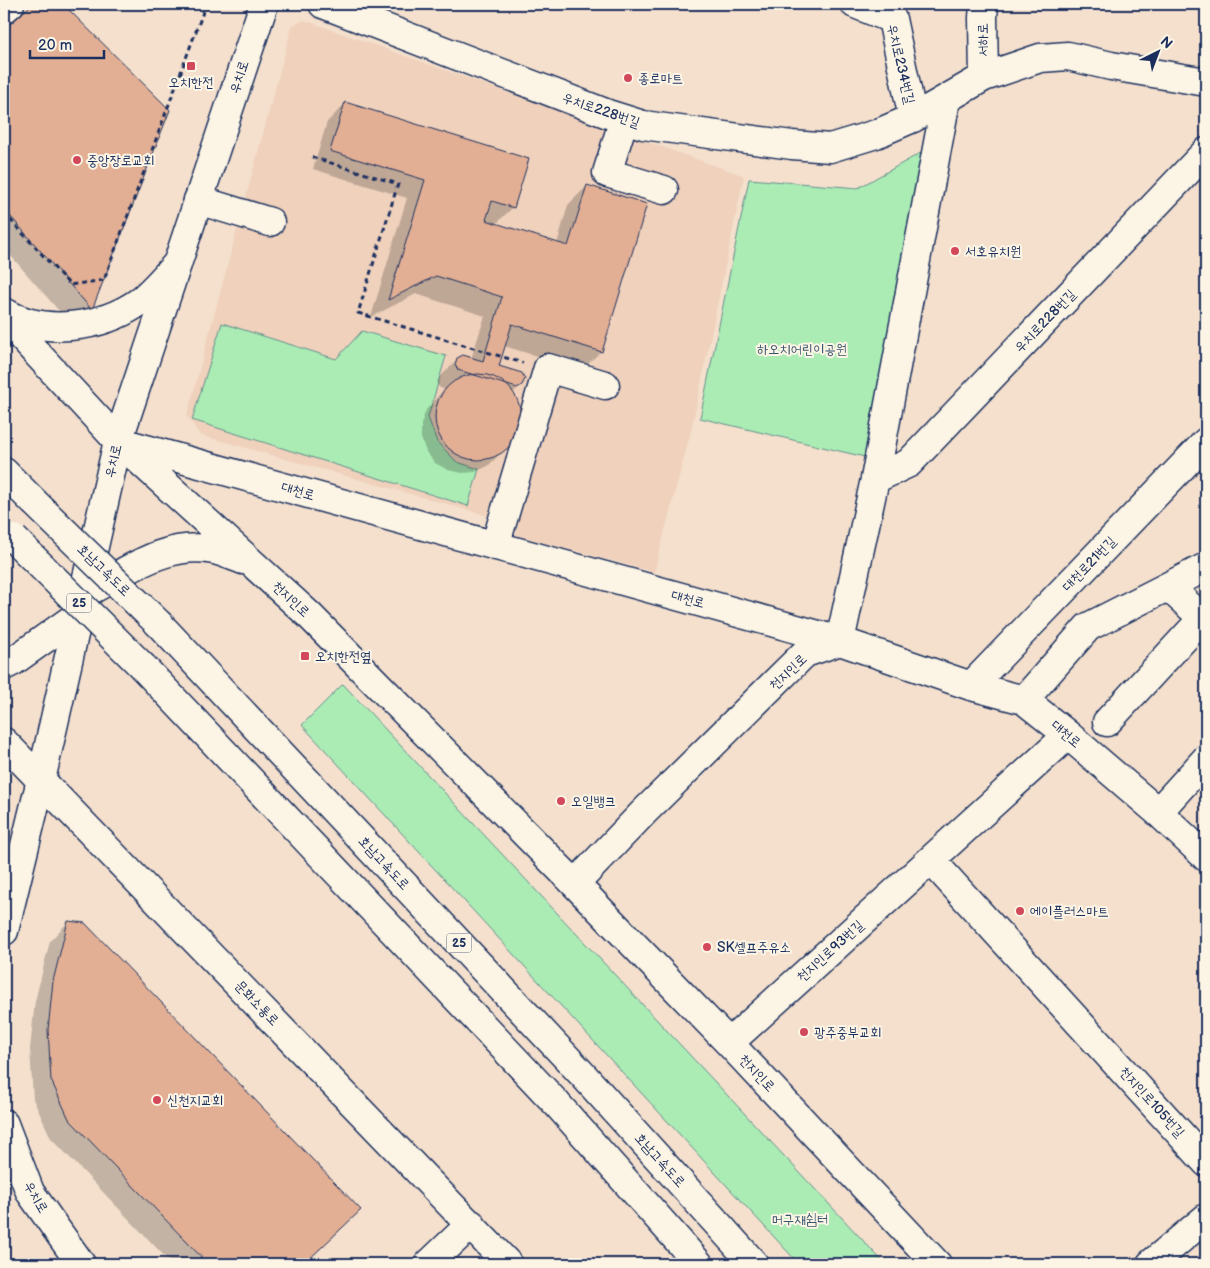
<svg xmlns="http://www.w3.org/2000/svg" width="1210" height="1268" viewBox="0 0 1210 1268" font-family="'Balsamiq Sans','Poor Story',sans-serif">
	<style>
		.built { fill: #efd1bc }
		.green { fill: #abecb5; stroke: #638e8a }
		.shadow { fill: #0003 }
		.building { fill: #e2af94; stroke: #1b2f5e }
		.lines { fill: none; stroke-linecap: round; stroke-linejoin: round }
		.minor-casing { stroke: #1b2f5e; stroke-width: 31 }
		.major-casing { stroke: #1b2f5e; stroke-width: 31 }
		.highway-casing { stroke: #1b2f5e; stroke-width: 31 }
		.path { stroke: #1b2f5e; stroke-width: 3; stroke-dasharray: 5 4; stroke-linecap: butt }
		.minor { stroke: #fcf5e5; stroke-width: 28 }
		.major { stroke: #fcf5e5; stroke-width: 28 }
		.highway { stroke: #fcf5e5; stroke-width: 28 }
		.highway-bridge-casing { stroke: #1b2f5e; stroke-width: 31; stroke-linecap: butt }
		.highway-bridge { stroke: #fcf5e5; stroke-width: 28 }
		.poi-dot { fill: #d1495b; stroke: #fcf5e5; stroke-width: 2 }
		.labels { text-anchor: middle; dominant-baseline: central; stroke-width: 4; stroke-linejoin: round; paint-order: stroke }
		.shield { fill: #fcf5e5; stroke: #5e6a86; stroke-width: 1 }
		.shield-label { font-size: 12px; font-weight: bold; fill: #1b2f5e }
		.street-label { font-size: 14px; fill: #1b2f5e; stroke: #fcf5e5 }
		.poi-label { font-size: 14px; fill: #1b2f5e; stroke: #fcf5e5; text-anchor: start }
		.park-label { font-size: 14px; fill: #38556f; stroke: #fcf5e5 }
	</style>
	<rect width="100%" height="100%" fill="#f4e0cd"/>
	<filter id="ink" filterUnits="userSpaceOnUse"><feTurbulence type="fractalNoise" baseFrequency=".02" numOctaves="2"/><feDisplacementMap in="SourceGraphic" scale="10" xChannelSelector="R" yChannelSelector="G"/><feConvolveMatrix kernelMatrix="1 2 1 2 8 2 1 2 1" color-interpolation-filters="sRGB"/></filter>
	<g filter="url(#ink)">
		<path class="built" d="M304 20 744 176 691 431 654 572 516 535 518 524 200 435 187 416 292 26Z"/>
		<path class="green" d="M926 150 869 458 700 418 749 179 858 188Z
			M222 323 336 359 362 331 446 356 428 417 437 442 457 462 479 469 468 506 192 420Z
			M343 684 885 1264H799L302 725Z"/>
		<path class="shadow" d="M34 4H61L168 111 91 309 73 327 4 248V32Z
			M346 103 513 207 495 225 557 244 568 205 587 186 646 204 600 352 582 370 504 346 497 367 521 385 513 393 519 403 520 416 512 442 488 466 475 472 462 473 448 470 435 463 426 452 421 438V424L426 410 444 389 440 388 437 384 439 378 458 359H471L485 316 416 294 371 317 407 198 313 169 327 122Z
			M68 922 341 1229 304 1264H172L51 1138 33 1099 30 1049 35 1001 50 941Z"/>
		<path class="building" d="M32 4H63L170 110 92 310 4 209V30Z
			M345 102 529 159 514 208 492 201 486 220 568 246 587 185 647 204 602 352 512 324 499 366 522 373 525 379 522 385 517 388 458 370 455 365 457 358 463 355 483 361 502 297 436 276 388 300 425 180 330 151Z
			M435 417a43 43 0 1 1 86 0a43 43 0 1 1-86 0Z
			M68 921 85 923 361 1210 304 1264H208L69 1119 51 1080 48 1030 53 981Z
			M1206 1256V1264H1197Z"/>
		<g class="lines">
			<g class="minor-casing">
				<path id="minor" d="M323 4 608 114 643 125 792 145 830 148 876 134 913 118 984 77 1040 58 1068 56 1111 66 1206 82
					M855 4 892 19 913 118
					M4 9 10 4
					M984 77 983 18 984 4
					M624 119 607 173 664 190
					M198 200 270 222
					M4 312C43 336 102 328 139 302 153 291 165 276 177 264
					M4 318 118 441 309 615 575 884 729 1043 937 1264
					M124 443 840 641 971 686 1024 700 1068 735 1158 812 1206 857
					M875 479 909 463 1206 152
					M495 546 548 368 605 385
					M93 589C132 568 168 541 214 550 224 552 234 557 243 560
					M4 666 12 662 78 615
					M971 686 1206 442
					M1024 700 1088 627 1206 567
					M1107 722 1203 618 1168 587
					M4 742 508 1264
					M1158 812 1206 759
					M931 860 1206 1162
					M575 884 643 813 805 653 840 641 875 479 946 100
					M729 1043 1068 735
					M429 1264 471 1224
					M1151 1264 1206 1218"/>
			</g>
			<g class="major-casing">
				<path id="major" d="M4 931 41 780 118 441 264 4
					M4 1124 30 1192 81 1264"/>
			</g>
			<g class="highway-casing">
				<path id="highway" d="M4 472 34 502
					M160 625 583 1075 754 1264
					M143 667 557 1104 699 1264"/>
			</g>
			<path class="path" d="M312 157 398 184 358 313 523 363
				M4 213 70 285 104 280 206 4"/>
			<use href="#minor" class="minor"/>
			<use href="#major" class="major"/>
			<use href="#highway" class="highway"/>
			<g class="highway-bridge-casing">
				<path id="highway-bridge" d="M34 502 160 625
					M14 539 143 667"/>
			</g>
			<use href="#highway-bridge" class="highway-bridge"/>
		</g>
	</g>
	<g class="poi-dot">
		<rect x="186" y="61" width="10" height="10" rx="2.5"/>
		<circle cx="628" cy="78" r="5"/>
		<circle cx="77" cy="160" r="5"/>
		<circle cx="955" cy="251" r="5"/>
		<rect x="300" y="651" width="10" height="10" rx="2.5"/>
		<circle cx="561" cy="801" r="5"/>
		<circle cx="1020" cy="911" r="5"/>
		<circle cx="707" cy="947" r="5"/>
		<circle cx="804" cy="1032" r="5"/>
		<circle cx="157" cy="1100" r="5"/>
	</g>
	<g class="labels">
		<g class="shield">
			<rect x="66.5" y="593.5" width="25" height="19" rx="4"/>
			<rect x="446.5" y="933.5" width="25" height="19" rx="4"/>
		</g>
		<g class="shield-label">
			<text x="79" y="603">25</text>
			<text x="459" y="943">25</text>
		</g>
		<g class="street-label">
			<text transform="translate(983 40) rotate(-91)">서하로</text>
			<text transform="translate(901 64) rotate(77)">우치로234번길</text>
			<text transform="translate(239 77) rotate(-72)">우치로</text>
			<text transform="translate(601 110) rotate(19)">우치로228번길</text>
			<text transform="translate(1045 321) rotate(-46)">우치로228번길</text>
			<text transform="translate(113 461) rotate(-77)">우치로</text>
			<text transform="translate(298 491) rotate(16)">대천로</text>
			<text transform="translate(1089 564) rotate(-46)">대천로21번길</text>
			<text transform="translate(104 570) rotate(44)">호남고속도로</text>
			<text transform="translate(291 599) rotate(43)">천지인로</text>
			<text transform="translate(688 599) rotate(15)">대천로</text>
			<text transform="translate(788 672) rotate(-43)">천지인로</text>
			<text transform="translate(1066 734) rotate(40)">대천로</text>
			<text transform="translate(384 863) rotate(47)">호남고속도로</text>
			<text transform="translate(830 951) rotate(-42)">천지인로93번길</text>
			<text transform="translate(257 1003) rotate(46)">문화소통로</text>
			<text transform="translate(757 1073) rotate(47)">천지인로</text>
			<text transform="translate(1152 1102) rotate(48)">천지인로105번길</text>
			<text transform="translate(660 1160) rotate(48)">호남고속도로</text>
			<text transform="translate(36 1197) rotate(60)">우치로</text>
		</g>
		<g class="poi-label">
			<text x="638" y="78">종로마트</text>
			<text x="191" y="82" text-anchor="middle">오치한전</text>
			<text x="87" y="160">중앙장로교회</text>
			<text x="965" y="251">서호유치원</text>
			<text x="315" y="656">오치한전옆</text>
			<text x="571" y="801">오일뱅크</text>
			<text x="1030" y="911">에이플러스마트</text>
			<text x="717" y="947">SK셀프주유소</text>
			<text x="814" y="1032">광주중부교회</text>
			<text x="167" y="1100">신천지교회</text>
		</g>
		<g class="park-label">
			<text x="802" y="349">하오치어린이공원</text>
			<text x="800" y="1219">머구재쉼터</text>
		</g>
	</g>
	<rect width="1210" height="1268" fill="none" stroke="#fcf5e5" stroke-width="20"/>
	<rect x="10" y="10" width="1190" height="1248" fill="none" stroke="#1b2f5e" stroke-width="2" filter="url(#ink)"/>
	<g transform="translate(1158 52) rotate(42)" stroke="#fcf5e5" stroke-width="4" paint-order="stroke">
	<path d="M0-4L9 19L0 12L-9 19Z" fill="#1b2f5e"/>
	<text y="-8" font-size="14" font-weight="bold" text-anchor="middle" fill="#1b2f5e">N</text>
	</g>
	<path d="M30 50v8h74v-8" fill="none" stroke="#1b2f5e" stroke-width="2.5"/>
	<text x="38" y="50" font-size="15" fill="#1b2f5e" stroke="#fcf5e5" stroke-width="4" paint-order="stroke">20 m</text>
</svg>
